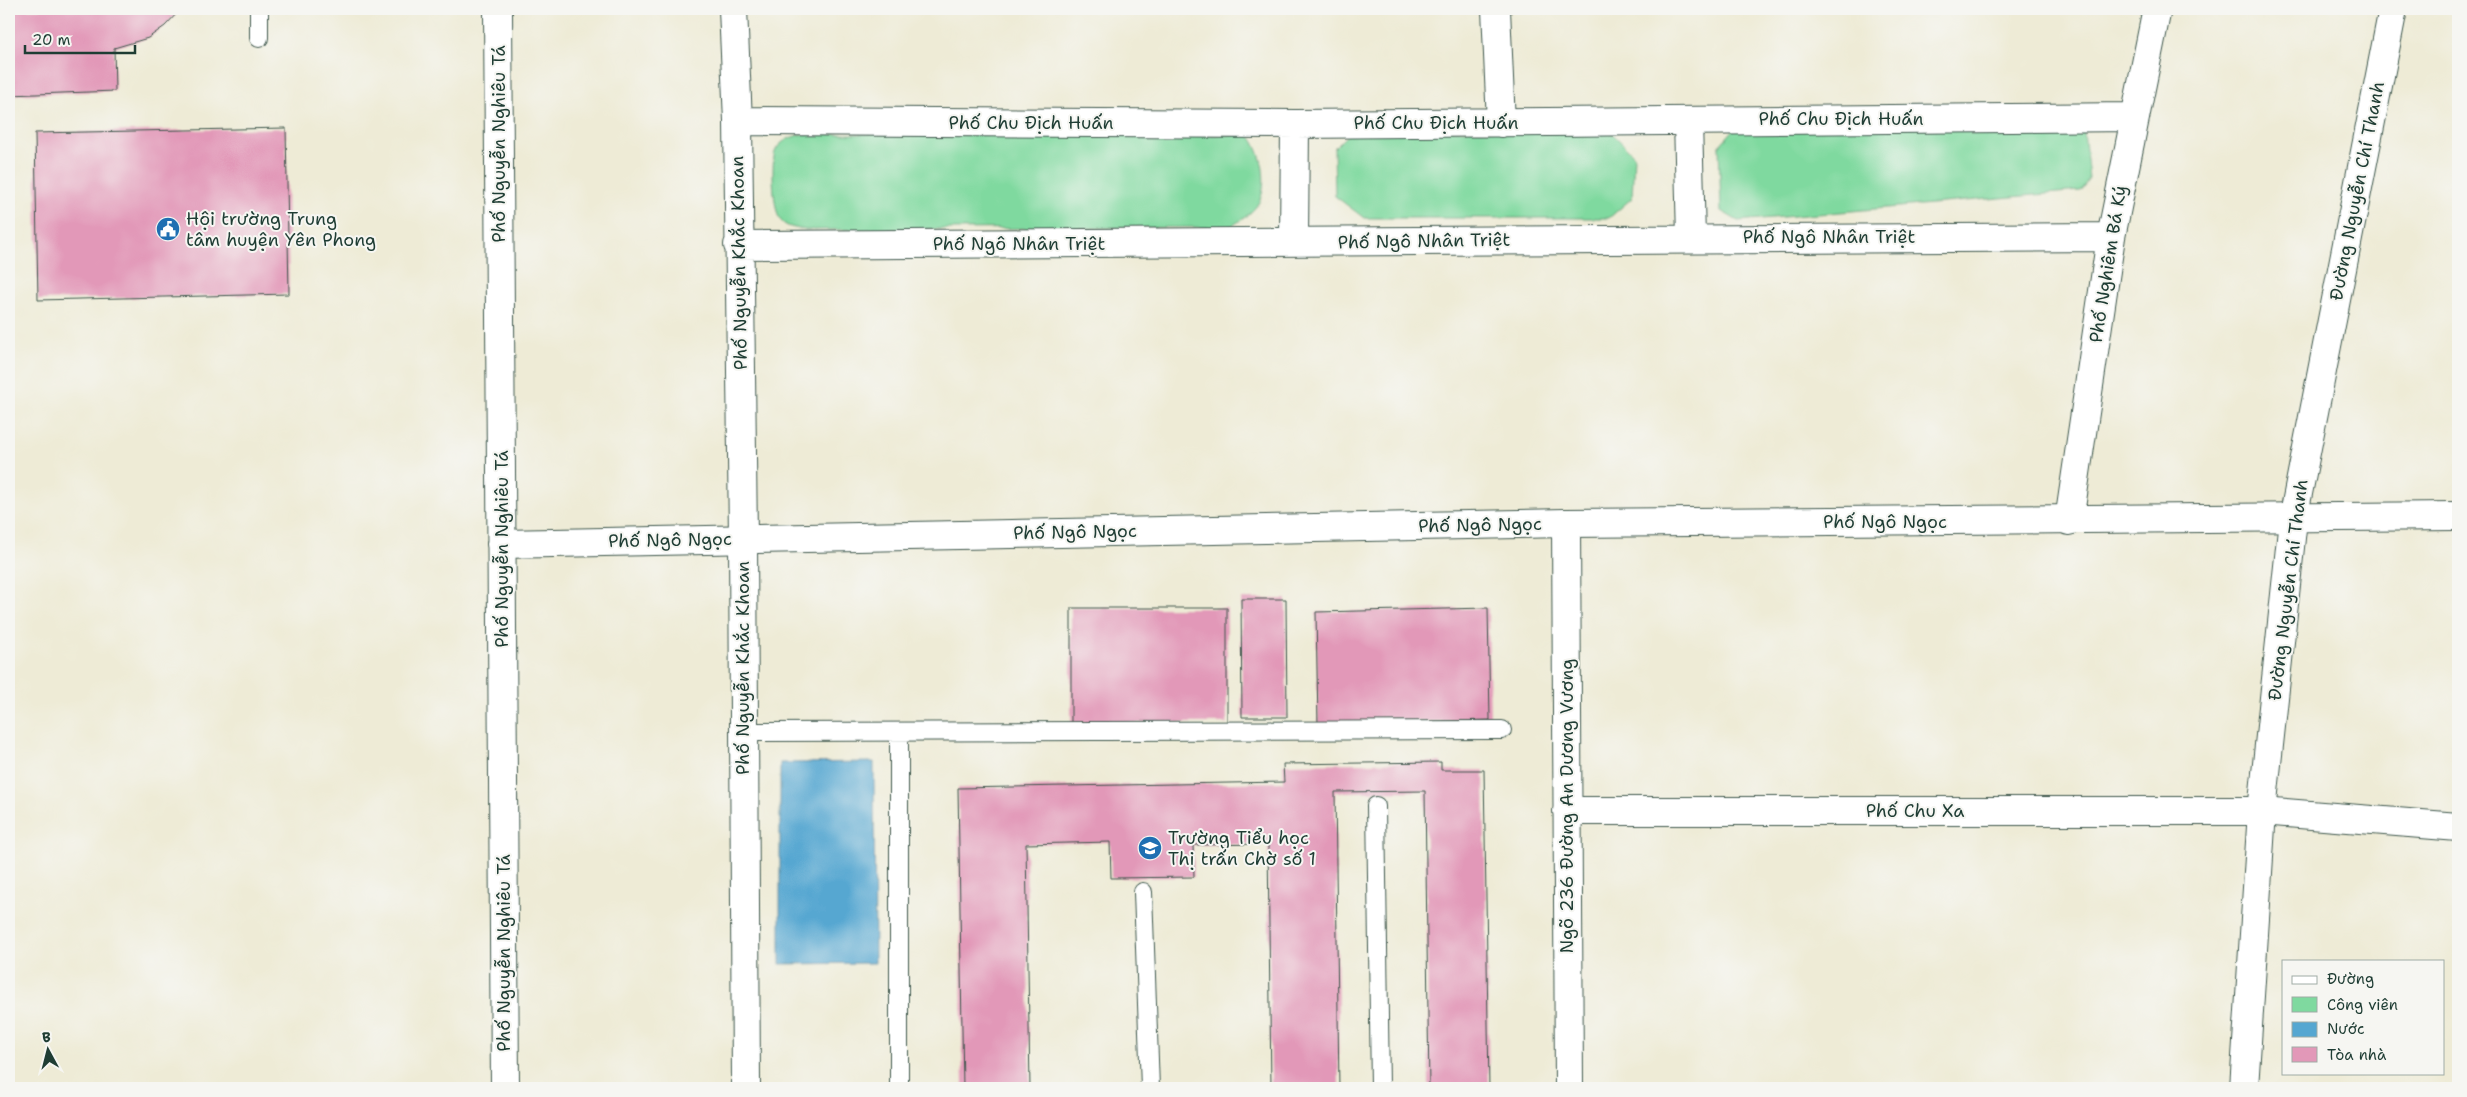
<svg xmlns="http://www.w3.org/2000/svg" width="2467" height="1097" viewBox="0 0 2467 1097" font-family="'Shantell Sans',sans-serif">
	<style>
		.green { fill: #7fd99f; stroke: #4f8b6a }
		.water { fill: #56a7d1; stroke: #3a7282 }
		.building { fill: #e298b8 }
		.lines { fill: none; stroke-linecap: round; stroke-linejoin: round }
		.service-casing { stroke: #3e574c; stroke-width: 20 }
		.minor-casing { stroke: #3e574c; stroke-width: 30 }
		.tertiary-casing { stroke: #3e574c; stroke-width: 30 }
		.primary-casing { stroke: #3e574c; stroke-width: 30 }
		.service { stroke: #fff; stroke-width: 18 }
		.minor { stroke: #fff; stroke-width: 28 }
		.tertiary { stroke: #fff; stroke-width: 28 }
		.primary { stroke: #fff; stroke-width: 28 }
		.labels { text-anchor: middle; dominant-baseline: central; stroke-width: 4; stroke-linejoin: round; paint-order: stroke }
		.street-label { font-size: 18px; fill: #1f3d34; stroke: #f6f6f2 }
		.poi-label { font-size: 18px; fill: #1f3d34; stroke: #f6f6f2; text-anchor: start }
	</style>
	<rect width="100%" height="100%" fill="#f6f6f2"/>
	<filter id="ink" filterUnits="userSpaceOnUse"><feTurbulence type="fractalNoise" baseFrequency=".02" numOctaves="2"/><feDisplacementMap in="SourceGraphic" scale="10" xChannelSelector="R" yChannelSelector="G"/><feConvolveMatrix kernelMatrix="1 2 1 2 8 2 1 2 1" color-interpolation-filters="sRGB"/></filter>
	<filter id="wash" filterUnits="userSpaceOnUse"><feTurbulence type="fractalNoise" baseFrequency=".0096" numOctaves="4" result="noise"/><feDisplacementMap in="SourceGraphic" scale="20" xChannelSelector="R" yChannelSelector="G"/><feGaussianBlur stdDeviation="1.12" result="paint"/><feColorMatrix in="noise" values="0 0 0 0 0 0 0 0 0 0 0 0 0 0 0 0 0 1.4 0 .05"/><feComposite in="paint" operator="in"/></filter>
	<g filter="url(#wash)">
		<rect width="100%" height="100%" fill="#eeebd6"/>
		<path class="green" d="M2067 123 2084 132 2089 179 2080 191 1738 221 1721 211 1719 146 1738 125Z
			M1352 130H1609L1634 155 1632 198 1609 218H1364L1335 196 1334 148Z
			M803 134 1249 135C1262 151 1269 182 1259 202 1253 213 1240 221 1230 227L805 230C796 228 787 228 781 221 773 212 771 163 775 152 779 141 793 136 803 134Z"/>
		<path class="water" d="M874 762 875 963 780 964V763Z"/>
		<g id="blocks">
			<path class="building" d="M9 9H181L165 26 148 38 114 48 115 91 9 95Z
				M286 128 289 294 38 300 35 133Z
				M1241 599H1286L1287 717H1242Z
				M1071 608H1227V723H1071Z
				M1488 608 1490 720 1318 724 1316 612Z
				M1441 762V770H1484L1489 1088H1429L1425 791 1335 792 1339 1088H1271L1268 844 1193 845 1194 877 1111 878 1110 842 1026 844 1030 1088H963L958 788 1284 782 1283 764Z"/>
		</g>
	</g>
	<g filter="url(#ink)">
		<use href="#blocks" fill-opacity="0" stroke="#3e574c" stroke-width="1"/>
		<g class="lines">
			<g class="service-casing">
				<path id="service" d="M259 38V9
					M744 732 1502 730
					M899 732V1088
					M1376 806 1380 1088
					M1143 892 1150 1088"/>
			</g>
			<g class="minor-casing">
				<path id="minor" d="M733 9 738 121 743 538 746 1088
					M1496 9 1501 123
					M738 121 1295 124 2134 117
					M1688 121 1691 238
					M1294 242 1295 124
					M738 245 2111 237
					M2069 521 2111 237 2157 9
					M1566 523 1569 1088
					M1567 811H2262L2458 827"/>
			</g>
			<g class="tertiary-casing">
				<path id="tertiary" d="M498 9 505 1088
					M501 544 1566 523 2458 516"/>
			</g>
			<g class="primary-casing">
				<path id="primary" d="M2244 1088 2262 811 2293 519 2393 9"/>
			</g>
			<use href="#service" class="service"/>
			<use href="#minor" class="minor"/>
			<use href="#tertiary" class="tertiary"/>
			<use href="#primary" class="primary"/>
		</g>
	</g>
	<defs>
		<g id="civic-disc" transform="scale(1.25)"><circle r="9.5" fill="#1f6fb2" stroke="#f6f6f2"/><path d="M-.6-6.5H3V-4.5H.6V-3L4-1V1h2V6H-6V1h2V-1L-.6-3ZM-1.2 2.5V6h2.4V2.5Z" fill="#fff"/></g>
		<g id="school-disc" transform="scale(1.25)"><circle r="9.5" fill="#1f6fb2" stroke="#f6f6f2"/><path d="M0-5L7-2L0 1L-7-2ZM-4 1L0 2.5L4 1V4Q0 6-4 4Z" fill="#fff"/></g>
	</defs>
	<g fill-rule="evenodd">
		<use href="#civic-disc" x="168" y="229"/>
		<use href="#school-disc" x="1150" y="848"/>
	</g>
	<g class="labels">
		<g class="street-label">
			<text x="1841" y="119">Phố Chu Địch Huấn</text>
			<text x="1031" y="123">Phố Chu Địch Huấn</text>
			<text x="1436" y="123">Phố Chu Địch Huấn</text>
			<text transform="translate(499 144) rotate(-90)">Phố Nguyễn Nghiêu Tá</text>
			<text transform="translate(2357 191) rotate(-79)">Đường Nguyễn Chí Thanh</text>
			<text x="1829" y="237">Phố Ngô Nhân Triệt</text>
			<text transform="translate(1424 241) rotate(-1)">Phố Ngô Nhân Triệt</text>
			<text x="1019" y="244">Phố Ngô Nhân Triệt</text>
			<text transform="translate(739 263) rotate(-91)">Phố Nguyễn Khắc Khoan</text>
			<text transform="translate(2108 264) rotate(-81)">Phố Nghiêm Bá Ký</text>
			<text x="1885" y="522">Phố Ngô Ngọc</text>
			<text transform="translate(1480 525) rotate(-1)">Phố Ngô Ngọc</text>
			<text transform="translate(1075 532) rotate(-1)">Phố Ngô Ngọc</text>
			<text transform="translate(670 540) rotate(-1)">Phố Ngô Ngọc</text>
			<text transform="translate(502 549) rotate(-90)">Phố Nguyễn Nghiêu Tá</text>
			<text transform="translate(2288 590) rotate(-83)">Đường Nguyễn Chí Thanh</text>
			<text transform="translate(743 668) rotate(-90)">Phố Nguyễn Khắc Khoan</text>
			<text transform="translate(1567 806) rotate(-90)">Ngõ 236 Đường An Dương Vương</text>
			<text x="1915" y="811">Phố Chu Xa</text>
			<text transform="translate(504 953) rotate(-90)">Phố Nguyễn Nghiêu Tá</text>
		</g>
		<g class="poi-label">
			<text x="186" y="219">Hội trường Trung<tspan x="186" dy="21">tâm huyện Yên Phong</tspan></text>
			<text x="1168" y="838">Trường Tiểu học<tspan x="1168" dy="21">Thị trấn Chờ số 1</tspan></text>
		</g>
	</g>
	<rect width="2467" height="1097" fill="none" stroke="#f6f6f2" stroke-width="30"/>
	<rect x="2282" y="960" width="162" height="115" fill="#f6f6f2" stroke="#a0aca6"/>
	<rect x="2292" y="976" width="25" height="8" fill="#ffffff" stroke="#a0aca6"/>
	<text x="2327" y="984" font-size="15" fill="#1f3d34">Đường</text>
	<rect x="2292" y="997" width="25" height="15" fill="#7fd99f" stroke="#a0aca6"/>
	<text x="2327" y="1010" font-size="15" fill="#1f3d34">Công viên</text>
	<rect x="2292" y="1022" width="25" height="15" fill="#56a7d1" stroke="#a0aca6"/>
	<text x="2327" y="1034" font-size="15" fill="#1f3d34">Nước</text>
	<rect x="2292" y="1047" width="25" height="15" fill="#e298b8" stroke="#a0aca6"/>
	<text x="2327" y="1060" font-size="15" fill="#1f3d34">Tòa nhà</text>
	<g transform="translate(48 1050) rotate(353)" stroke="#f6f6f2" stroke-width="4" paint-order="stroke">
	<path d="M0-4L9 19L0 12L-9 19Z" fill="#1f3d34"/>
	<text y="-8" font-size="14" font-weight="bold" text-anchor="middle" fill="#1f3d34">B</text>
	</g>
	<path d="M25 45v8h110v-8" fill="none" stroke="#1f3d34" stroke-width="2.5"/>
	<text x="32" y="45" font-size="15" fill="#1f3d34" stroke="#f6f6f2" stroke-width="4" paint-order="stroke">20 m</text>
</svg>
